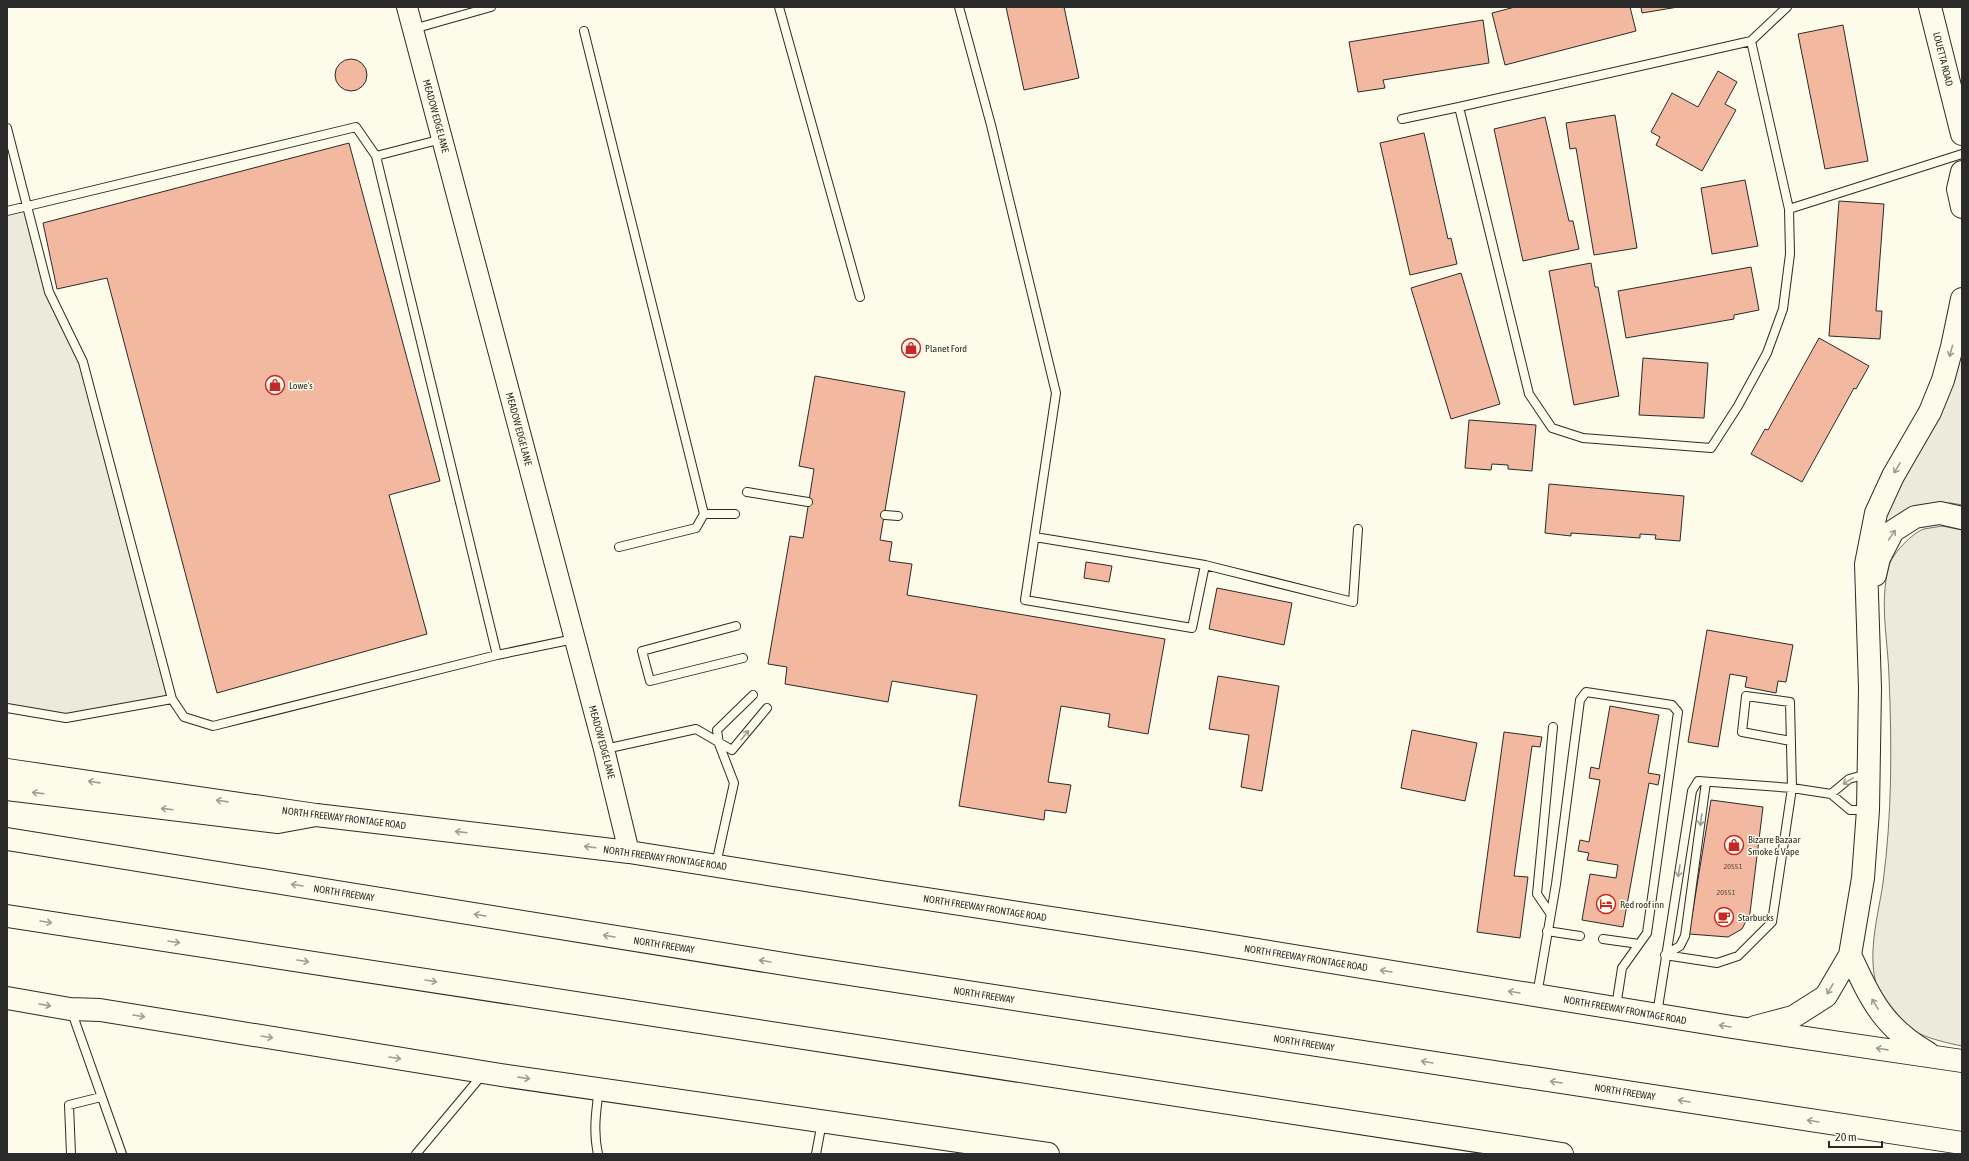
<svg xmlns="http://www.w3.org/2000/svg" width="1969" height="1161" viewBox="0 0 1969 1161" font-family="'Asap Condensed',sans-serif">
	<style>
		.green { fill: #ecebdb; stroke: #74746e }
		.parking { fill: #eceadb; stroke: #74746e }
		.building { fill: #f2b8a0; stroke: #2b2b2b }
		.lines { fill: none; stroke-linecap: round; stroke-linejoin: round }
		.service-casing { stroke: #2b2b2b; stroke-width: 10 }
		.tertiary-casing { stroke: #2b2b2b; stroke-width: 22 }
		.secondary-casing { stroke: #2b2b2b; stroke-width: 24 }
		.motorway-casing { stroke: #2b2b2b; stroke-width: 24 }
		.service { stroke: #fdfbea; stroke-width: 8 }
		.tertiary { stroke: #fdfbea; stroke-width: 20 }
		.secondary { stroke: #fdfbea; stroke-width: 22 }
		.motorway { stroke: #fdfbea; stroke-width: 22 }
		.oneway { stroke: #9e9d94 }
		.labels { text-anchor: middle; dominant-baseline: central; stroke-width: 3; stroke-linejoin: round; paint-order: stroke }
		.number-label { font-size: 8px; fill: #5d4e48 }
		.street-label { font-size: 10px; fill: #2b2b2b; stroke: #fdfbea }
		.poi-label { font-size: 10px; fill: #2b2b2b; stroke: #fdfbea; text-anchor: start }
	</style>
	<rect width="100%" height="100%" fill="#fdfbea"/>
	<path class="green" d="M1962 336V505L1951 503 1927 505 1886 529 1881 522Z
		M1942 526 1962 530V1046C1933 1040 1900 1032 1884 1004 1863 966 1877 923 1883 883 1892 815 1892 746 1889 677 1888 640 1879 602 1889 566 1892 554 1912 533 1924 529 1930 528 1936 527 1942 526Z"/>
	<path class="parking" d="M27 205 49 292 83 362 172 699 66 718 7 708V211Z"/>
	<path class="building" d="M1006 7H1064L1079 78 1024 90Z
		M1515 7H1630L1636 31 1505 65 1492 13Z
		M1641 7H1678L1642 13Z
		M1483 20 1489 63 1383 80 1385 88 1358 92 1349 42Z
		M1843 25 1868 161 1825 169 1798 34Z
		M335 75a16 16 0 1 1 32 0a16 16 0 1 1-32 0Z
		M1718 71 1737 82 1725 104 1736 110 1702 171 1656 145 1660 137 1651 132 1672 93 1698 107Z
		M1615 115 1637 248 1594 255 1576 148 1570 149 1566 123Z
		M1545 117 1569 221H1573L1579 249 1523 261 1494 129Z
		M1424 133 1448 239 1451 238 1457 264 1410 275 1380 143Z
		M349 143 440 481 389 495 427 634 217 693 107 278 57 289 43 223Z
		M1745 180 1758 246 1712 254 1701 188Z
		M1839 201 1884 204 1876 311H1882L1880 339 1829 336Z
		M1591 263 1595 287H1598L1619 396 1574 405 1549 271Z
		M1751 267 1759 310 1734 315V319L1626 338 1618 291Z
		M1461 273 1500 404 1451 419 1411 288Z
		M1819 338 1869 366 1856 389 1854 388 1802 482 1751 454 1765 429 1768 430Z
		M1643 358 1708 363 1704 418 1639 415Z
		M815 376 905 392 880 540 892 542 889 561 912 564 907 595 1165 639 1148 734 1108 727 1110 714 1061 706 1048 782 1071 785 1066 813 1045 810 1044 820 959 806 977 695 892 681 888 702 785 684 787 667 768 664 790 536 803 538 814 469 799 466Z
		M1469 420 1536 425 1532 471 1508 469V465L1492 464 1491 470 1465 468Z
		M1549 484 1684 496 1680 541 1655 539 1656 535 1640 534V538L1571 533V536L1545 533Z
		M1086 562 1112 566 1109 582 1084 578Z
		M1217 588 1292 603 1284 645 1209 629Z
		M1707 630 1793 645 1786 682 1778 681 1776 693 1745 687 1747 677 1730 674 1718 747 1688 742Z
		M1218 676 1279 686 1262 791 1241 787 1249 735 1209 729Z
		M1610 706 1659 715 1648 773 1660 775 1658 785 1649 783 1623 927 1582 920 1590 874 1616 878 1618 865 1587 860 1589 853 1578 851 1580 840 1589 842 1600 780 1589 778 1591 767 1599 769Z
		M1412 730 1477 743 1465 801 1401 788Z
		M1504 732 1542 737 1540 747 1532 746 1514 876 1528 877 1520 938 1477 932Z
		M1711 800 1763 807 1750 913 1742 929 1728 937 1689 934Z"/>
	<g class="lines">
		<g class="service-casing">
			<path id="service" d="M779 7 860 297
				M959 7 991 125 1056 393 1025 600 1192 628 1205 565 1035 537
				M413 29 491 7
				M584 31 704 514 696 528 619 547
				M1751 41 1789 209 1790 254 1783 309 1767 353 1738 406 1711 448 1583 438 1552 428 1529 394 1459 107 1751 41 1787 7
				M1402 119 1459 107
				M7 128 49 292 83 362 172 699 184 717 213 726 497 655 574 639
				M442 139 376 156 497 655
				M1789 209 1962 154
				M7 211 356 127 376 156
				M747 492 808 502
				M704 514H735
				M885 515 898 516
				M1205 565 1353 602 1358 529
				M736 626 642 651 650 681 743 658
				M7 708 66 718 172 699
				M605 749 696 729 732 750 767 708
				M1831 794 1849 779 1867 774
				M716 864 734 783 719 744 717 730 753 695
				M1550 913 1537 894 1553 727
				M1547 931 1580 936
				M1603 939 1639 944
				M1665 955 1717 963 1738 956 1772 922 1792 788 1790 702 1746 696 1742 732 1791 741
				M1665 955 1680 946 1685 936 1706 782
				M1537 995 1556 884 1580 700 1586 692 1672 705 1678 712 1647 933 1622 968 1616 1007
				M71 1010 122 1154
				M1657 1014 1692 791 1698 781 1792 788 1831 794 1850 810H1867
				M71 1154 69 1105 101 1097
				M416 1154 483 1074
				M598 1154C593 1132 596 1111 599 1089
				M816 1154 822 1122"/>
		</g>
		<g class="tertiary-casing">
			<path id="tertiary" d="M407 7 604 749 629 852"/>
		</g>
		<g class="secondary-casing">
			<path id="secondary" d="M1930 7 1962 134
				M1962 172 1958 189 1962 207
				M1875 575 1879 558 1893 531 1915 517 1940 513 1962 518
				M7 770 316 815 629 852 881 892 1202 941 1732 1027 1962 1061
				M1850 955C1871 1000 1883 1027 1928 1053
				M7 998 70 1009 100 1010 501 1075 1048 1154
				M1755 1027 1793 1017 1826 996 1850 955 1863 878 1868 810 1870 688 1866 564 1876 513 1893 476 1930 412 1943 380 1952 347 1962 299"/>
		</g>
		<g class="motorway-casing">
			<path id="motorway" d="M7 789 278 822 316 815
				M7 839 803 967 1962 1143
				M7 916 1562 1154"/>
		</g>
		<use href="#service" class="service"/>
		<use href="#tertiary" class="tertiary"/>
		<use href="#secondary" class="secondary"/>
		<use href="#motorway" class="motorway"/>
	</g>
	<defs><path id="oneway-shaft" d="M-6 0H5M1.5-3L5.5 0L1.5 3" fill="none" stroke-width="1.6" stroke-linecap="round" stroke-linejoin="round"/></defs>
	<g class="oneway">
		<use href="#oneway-shaft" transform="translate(1951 351) rotate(105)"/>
		<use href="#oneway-shaft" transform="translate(1897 468) rotate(120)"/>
		<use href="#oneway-shaft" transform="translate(1892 535) rotate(-55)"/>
		<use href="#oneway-shaft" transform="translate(745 735) rotate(-51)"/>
		<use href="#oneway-shaft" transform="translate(1848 781) rotate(149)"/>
		<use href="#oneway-shaft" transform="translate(94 782) rotate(-172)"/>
		<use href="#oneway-shaft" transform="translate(38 793) rotate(-173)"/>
		<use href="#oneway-shaft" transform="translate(222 801) rotate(-172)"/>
		<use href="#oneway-shaft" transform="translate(167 809) rotate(-173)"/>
		<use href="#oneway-shaft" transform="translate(1701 820) rotate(98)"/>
		<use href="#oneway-shaft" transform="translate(461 832) rotate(-173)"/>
		<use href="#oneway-shaft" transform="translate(590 847) rotate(-173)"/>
		<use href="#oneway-shaft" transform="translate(1679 871) rotate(99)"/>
		<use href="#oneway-shaft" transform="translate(297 885) rotate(-171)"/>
		<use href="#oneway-shaft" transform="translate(480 915) rotate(-171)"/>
		<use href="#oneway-shaft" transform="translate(46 922) rotate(9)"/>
		<use href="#oneway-shaft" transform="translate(609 936) rotate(-171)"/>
		<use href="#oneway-shaft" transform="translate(174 942) rotate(9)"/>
		<use href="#oneway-shaft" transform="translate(303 961) rotate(9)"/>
		<use href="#oneway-shaft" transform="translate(765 961) rotate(-171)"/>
		<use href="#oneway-shaft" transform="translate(1386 971) rotate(-171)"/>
		<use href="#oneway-shaft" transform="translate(431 981) rotate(9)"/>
		<use href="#oneway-shaft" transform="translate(1830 989) rotate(120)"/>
		<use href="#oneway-shaft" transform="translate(1514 992) rotate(-171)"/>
		<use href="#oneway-shaft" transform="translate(1875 1004) rotate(-122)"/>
		<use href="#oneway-shaft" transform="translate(45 1005) rotate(10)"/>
		<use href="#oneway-shaft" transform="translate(139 1016) rotate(9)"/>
		<use href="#oneway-shaft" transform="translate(1725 1026) rotate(-171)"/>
		<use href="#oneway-shaft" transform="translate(267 1037) rotate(9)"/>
		<use href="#oneway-shaft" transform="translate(1882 1049) rotate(-172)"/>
		<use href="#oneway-shaft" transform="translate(395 1058) rotate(9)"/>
		<use href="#oneway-shaft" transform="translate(1427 1062) rotate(-171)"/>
		<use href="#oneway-shaft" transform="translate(524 1078) rotate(8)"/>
		<use href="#oneway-shaft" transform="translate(1556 1082) rotate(-171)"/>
		<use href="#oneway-shaft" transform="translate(1684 1101) rotate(-171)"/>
		<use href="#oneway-shaft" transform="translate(1813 1121) rotate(-171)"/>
	</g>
	<defs>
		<g id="shop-ring" transform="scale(1)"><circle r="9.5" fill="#fdfbea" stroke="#c62828" stroke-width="1.5"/><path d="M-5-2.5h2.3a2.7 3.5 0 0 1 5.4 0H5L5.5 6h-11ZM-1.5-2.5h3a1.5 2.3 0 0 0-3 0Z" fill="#c62828"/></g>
		<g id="hotel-ring" transform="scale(1)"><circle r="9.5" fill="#fdfbea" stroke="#c62828" stroke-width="1.5"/><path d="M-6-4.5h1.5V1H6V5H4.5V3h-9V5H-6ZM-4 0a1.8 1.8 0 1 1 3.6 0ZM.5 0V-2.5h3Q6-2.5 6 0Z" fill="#c62828"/></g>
		<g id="cafe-ring" transform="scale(1)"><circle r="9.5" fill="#fdfbea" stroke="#c62828" stroke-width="1.5"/><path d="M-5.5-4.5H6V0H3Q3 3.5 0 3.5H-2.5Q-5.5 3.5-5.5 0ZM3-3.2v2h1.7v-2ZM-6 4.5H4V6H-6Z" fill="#c62828"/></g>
	</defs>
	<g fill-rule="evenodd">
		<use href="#shop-ring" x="911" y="348"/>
		<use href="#shop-ring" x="275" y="385"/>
		<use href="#shop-ring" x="1734" y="845"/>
		<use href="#hotel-ring" x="1606" y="904"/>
		<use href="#cafe-ring" x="1724" y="917"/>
	</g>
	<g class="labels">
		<g class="number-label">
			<text x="1733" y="866">20551</text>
			<text x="1726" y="892">20551</text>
		</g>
		<g class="street-label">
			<text transform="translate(1943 59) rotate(76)">LOUETTA ROAD</text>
			<text transform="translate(436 116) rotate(75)">MEADOW EDGE LANE</text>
			<text transform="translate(519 429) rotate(75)">MEADOW EDGE LANE</text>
			<text transform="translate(602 742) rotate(75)">MEADOW EDGE LANE</text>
			<text transform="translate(344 818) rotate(7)">NORTH FREEWAY FRONTAGE ROAD</text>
			<text transform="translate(665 858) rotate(8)">NORTH FREEWAY FRONTAGE ROAD</text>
			<text transform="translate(344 893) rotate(9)">NORTH FREEWAY</text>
			<text transform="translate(985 908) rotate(9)">NORTH FREEWAY FRONTAGE ROAD</text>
			<text transform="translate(664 945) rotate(9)">NORTH FREEWAY</text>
			<text transform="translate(1306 958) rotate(9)">NORTH FREEWAY FRONTAGE ROAD</text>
			<text transform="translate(984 995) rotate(9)">NORTH FREEWAY</text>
			<text transform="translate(1625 1010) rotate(10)">NORTH FREEWAY FRONTAGE ROAD</text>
			<text transform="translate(1304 1043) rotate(9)">NORTH FREEWAY</text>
			<text transform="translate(1625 1092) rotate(9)">NORTH FREEWAY</text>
		</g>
		<g class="poi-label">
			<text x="925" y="348">Planet Ford</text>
			<text x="289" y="385">Lowe's</text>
			<text x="1748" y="839">Bizarre Bazaar<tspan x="1748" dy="12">Smoke &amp; Vape</tspan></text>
			<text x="1620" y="904">Red roof inn</text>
			<text x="1738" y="917">Starbucks</text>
		</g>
	</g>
	<rect width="1969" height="1161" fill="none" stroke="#2b2b2b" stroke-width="16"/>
	<path d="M1829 1141v6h53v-6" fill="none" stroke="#2b2b2b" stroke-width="2"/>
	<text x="1835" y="1141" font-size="12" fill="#2b2b2b" stroke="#fdfbea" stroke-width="3" paint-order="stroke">20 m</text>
</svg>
